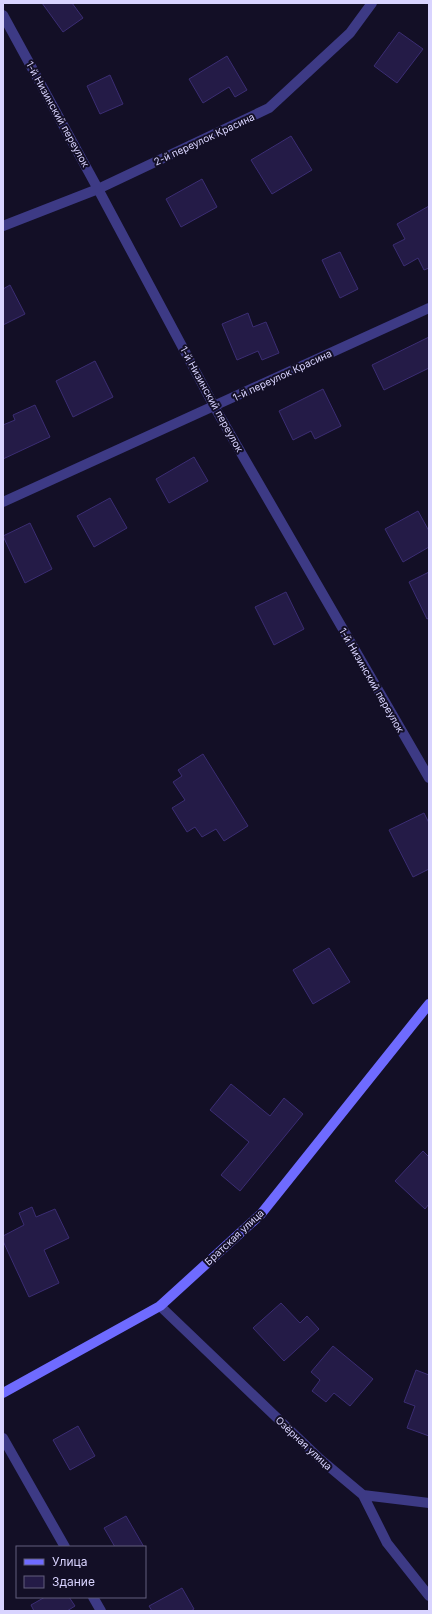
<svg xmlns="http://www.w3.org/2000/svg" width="432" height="1614" viewBox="0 0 432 1614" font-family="Inter,sans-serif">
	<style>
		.building { fill: #241b47; stroke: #3b2d73 }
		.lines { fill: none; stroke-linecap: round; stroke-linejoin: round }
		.street { stroke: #3d3a85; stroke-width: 10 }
		.secondary { stroke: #6f6bff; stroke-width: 10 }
		.labels { text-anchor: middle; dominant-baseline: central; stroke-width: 4; stroke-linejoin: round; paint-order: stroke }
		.street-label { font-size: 10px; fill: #d9d4ff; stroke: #130f26 }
	</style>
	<rect width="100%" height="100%" fill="#130f26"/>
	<path class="building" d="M42 3H72L83 18 63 32Z
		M399 32 423 49 397 83 374 66Z
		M227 56 247 90 235 97 229 87 203 103 189 79Z
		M110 75 123 104 100 114 87 86Z
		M291 136 312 170 272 194 251 160Z
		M202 179 217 207 181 227 166 199Z
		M429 206V268L424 270 418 258 404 266 393 245 405 239 397 224Z
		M340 252 358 289 340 298 322 260Z
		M10 285 25 314 3 325V289Z
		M248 313 253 327 266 322 279 353 262 360 258 351 237 360 222 324Z
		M429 337V368L384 390 372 365Z
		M95 361 113 397 73 417 56 381Z
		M323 389 341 426 315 439 311 431 293 440 279 411Z
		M35 405 50 437 3 459V425L15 420 13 415Z
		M194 457 208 481 169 503 156 479Z
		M110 498 127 528 94 547 77 516Z
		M418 511 429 531V547L403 562 385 529Z
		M30 523 52 569 25 583 3 536Z
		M429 572V618L427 619 409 582Z
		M286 592 304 629 274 645 255 607Z
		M203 754 248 826 224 841 216 829 202 837 195 827 187 832 172 808 185 800 173 782 182 776 178 770Z
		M424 813 429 823V869L413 877 389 830Z
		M329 948 350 982 313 1004 293 970Z
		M231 1084 270 1116 284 1098 303 1114 240 1191 221 1175 249 1142 210 1110Z
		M423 1151 429 1157V1204L425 1209 395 1181Z
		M32 1207 36 1217 55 1209 69 1238 44 1250 59 1283 29 1297 3 1241V1236L24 1225 19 1213Z
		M281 1303 300 1323 307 1316 319 1329 284 1361 253 1328Z
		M333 1346 373 1379 350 1406 334 1393 326 1402 312 1391 320 1380 311 1372Z
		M416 1370 429 1375V1436L407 1428 415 1406 404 1402Z
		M78 1426 95 1456 70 1470 53 1440Z
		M126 1516 144 1547H115L104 1528Z
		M182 1588 194 1609 191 1611H152L149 1606Z
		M45 1597H69L75 1606 67 1611H34L31 1605Z"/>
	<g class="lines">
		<path class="street" d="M3 15 98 189 214 406 429 778
			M3 226 98 189 269 108 350 33 372 3
			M3 502 429 308
			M160 1306 320 1459 363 1495 387 1543 429 1596
			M3 1438 65 1547
			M363 1495 429 1503
			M93 1597 101 1611"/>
		<path class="secondary" d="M3 1393 160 1306 261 1214 429 1004"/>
	</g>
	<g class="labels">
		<g class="street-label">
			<text transform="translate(58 114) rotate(61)">1-й Низинский переулок</text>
			<text transform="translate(204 139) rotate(-25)">2-й переулок Красина</text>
			<text transform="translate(282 375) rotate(-25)">1-й переулок Красина</text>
			<text transform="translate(212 399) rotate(61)">1-й Низинский переулок</text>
			<text transform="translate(372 680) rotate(60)">1-й Низинский переулок</text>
			<text transform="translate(234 1237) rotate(-43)">Братская улица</text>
			<text transform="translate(304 1443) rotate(43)">Озёрная улица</text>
		</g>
	</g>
	<rect width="432" height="1614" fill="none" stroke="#d9d4ff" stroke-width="8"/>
	<rect x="16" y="1546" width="130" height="52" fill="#130f26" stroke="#625e7d"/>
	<rect x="24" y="1559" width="20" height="6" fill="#6f6bff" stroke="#625e7d"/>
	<text x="52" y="1566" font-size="12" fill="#d9d4ff">Улица</text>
	<rect x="24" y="1576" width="20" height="12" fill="#241b47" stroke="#625e7d"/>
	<text x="52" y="1586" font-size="12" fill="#d9d4ff">Здание</text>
</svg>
